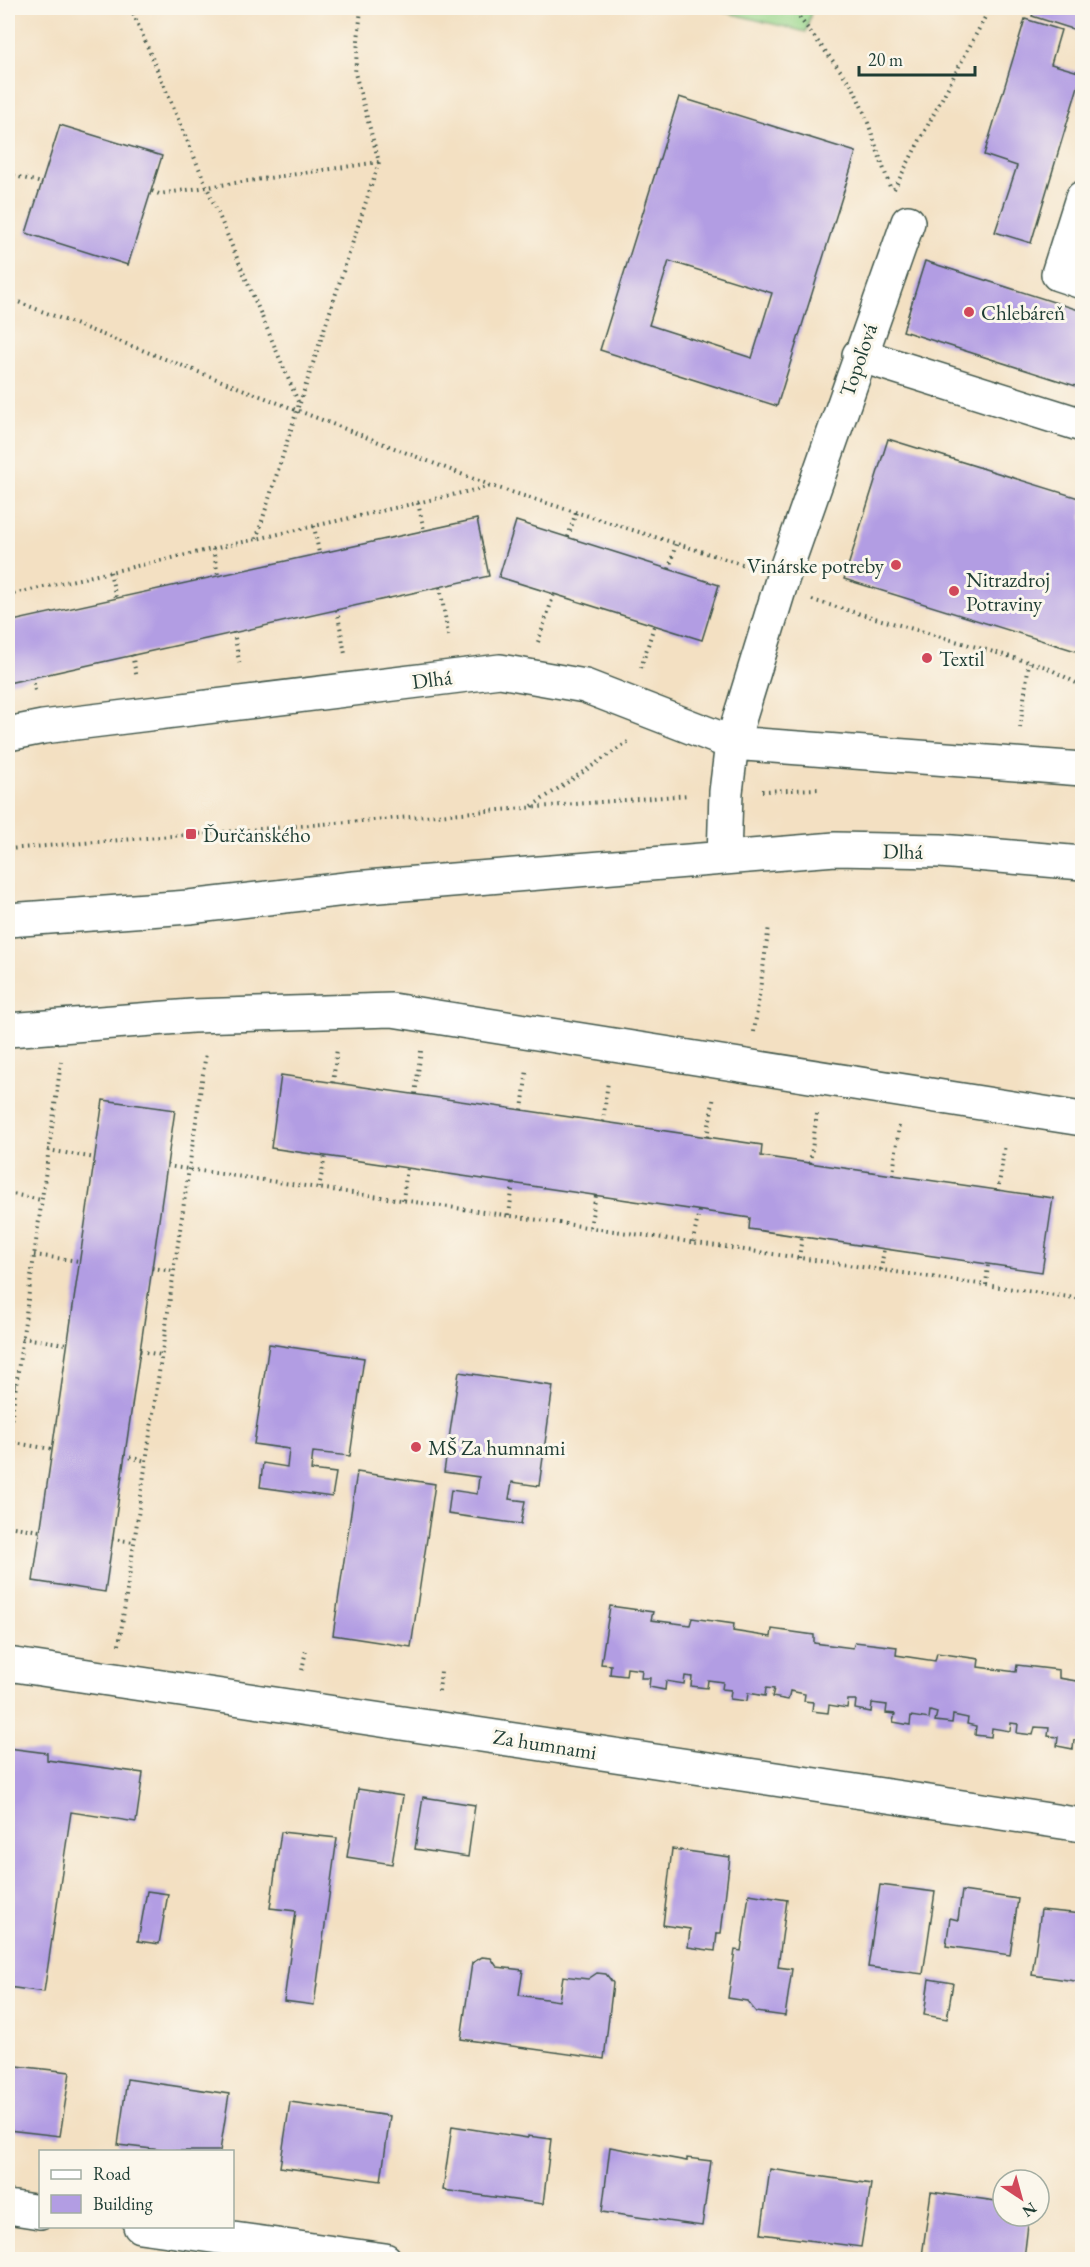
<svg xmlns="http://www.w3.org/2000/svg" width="1090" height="2267" viewBox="0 0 1090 2267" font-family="'EB Garamond',serif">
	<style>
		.green { fill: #98d58a; stroke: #5c895f; stroke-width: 1.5 }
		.building { fill: #b29de3; fill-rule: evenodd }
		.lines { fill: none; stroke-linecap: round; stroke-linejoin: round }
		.minor-casing { stroke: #3f5549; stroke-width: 36 }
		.path { stroke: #3f5549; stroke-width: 4; stroke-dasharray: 1.5 4.5; stroke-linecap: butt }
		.minor { stroke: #fff; stroke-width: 33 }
		.poi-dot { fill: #d1495b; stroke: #fbf7ec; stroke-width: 2 }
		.labels { text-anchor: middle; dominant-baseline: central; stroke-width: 6; stroke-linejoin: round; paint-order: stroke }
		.poi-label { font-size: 21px; fill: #1f3d34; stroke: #fbf7ec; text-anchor: start }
		.street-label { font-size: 21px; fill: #1f3d34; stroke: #fbf7ec }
	</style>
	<rect width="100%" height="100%" fill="#fbf7ec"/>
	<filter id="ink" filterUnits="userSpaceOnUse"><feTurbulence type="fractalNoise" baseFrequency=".0167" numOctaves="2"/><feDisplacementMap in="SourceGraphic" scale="12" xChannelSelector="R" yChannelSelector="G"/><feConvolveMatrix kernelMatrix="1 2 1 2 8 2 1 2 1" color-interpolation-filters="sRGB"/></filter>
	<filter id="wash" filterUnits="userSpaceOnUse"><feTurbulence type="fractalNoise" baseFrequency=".008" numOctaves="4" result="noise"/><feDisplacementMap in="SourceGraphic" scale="24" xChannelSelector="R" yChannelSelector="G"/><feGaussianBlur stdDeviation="1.35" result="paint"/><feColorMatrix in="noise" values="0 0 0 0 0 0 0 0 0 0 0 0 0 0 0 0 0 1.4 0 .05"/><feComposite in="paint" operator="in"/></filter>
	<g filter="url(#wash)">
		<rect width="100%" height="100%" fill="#f3e0c2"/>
		<path class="green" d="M708 8H812L806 32Z"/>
		<g id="blocks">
			<path class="building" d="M1035 8H1082V32L1032 16Z
				M1025 19 1061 30 1051 64 1082 73 1031 243 995 232 1017 166 984 155Z
				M679 97 856 152 777 406 600 350ZM669 261 772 293 752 358 649 325Z
				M60 125 162 156 128 265 26 233Z
				M925 261 1082 311V388L903 331Z
				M888 439 1082 499V653L844 579Z
				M477 519 489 576 8 683V622Z
				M516 521 719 585 702 640 499 577Z
				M281 1075 762 1145 761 1156 1053 1198 1042 1272 749 1229 750 1218 271 1148Z
				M103 1100 175 1110 105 1592 33 1581Z
				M269 1344 364 1358 350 1456 313 1452 311 1470 336 1473 332 1497 260 1487 263 1463 287 1467 289 1449 254 1444Z
				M459 1372 553 1386 539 1486 512 1482 509 1499 525 1501 521 1524 448 1514 451 1490 477 1494 479 1477 444 1472Z
				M357 1472 435 1484 411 1647 333 1635Z
				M610 1606 653 1612 651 1620 690 1625 692 1618 734 1624 733 1631 771 1637 772 1629 814 1635V1643L853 1648 855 1642 897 1647 896 1655 935 1661 937 1653 979 1659 978 1667 1016 1672 1017 1665 1059 1670V1678L1082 1682V1741L1074 1740 1073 1749 1057 1746 1058 1737 1048 1736 1049 1728 1035 1727 1033 1735 1017 1733 1018 1724 1011 1723 1010 1731 992 1728 991 1737 975 1735 976 1726 967 1724 968 1718 953 1715 952 1723 935 1721 937 1713 930 1711 929 1719 911 1716 910 1725 893 1722 895 1714 886 1713 887 1705 872 1703 871 1712 855 1709 856 1700H848L847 1708 829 1705 828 1713 812 1711 813 1702 804 1701 805 1694 790 1691 788 1700 772 1697 774 1689 766 1688 765 1696 748 1693 747 1701 730 1699 731 1690 722 1689 723 1682 708 1680 707 1688 691 1686 692 1677 685 1676 684 1684 666 1681 665 1690 649 1687 650 1678H641L642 1670 627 1668 626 1676 610 1674 611 1665 601 1664Z
				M8 1748 47 1753V1760L143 1773 136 1822 71 1812 44 1992 8 1987Z
				M358 1789 403 1796 392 1864 347 1857Z
				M423 1797 475 1805 468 1857 415 1849Z
				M281 1832 337 1838 314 2005 284 2001 296 1911 270 1908Z
				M672 1849 730 1857 721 1933H717L715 1951 688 1947 690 1929 663 1925Z
				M880 1885 935 1892 923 1974 868 1967Z
				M147 1891 168 1894 159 1944 138 1941Z
				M962 1891 1018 1899 1010 1955 946 1946 950 1918 958 1920Z
				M749 1894 787 1900 778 1967 792 1969 785 2016 756 2012 747 2001 728 1998 735 1950 741 1951Z
				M1041 1910 1082 1914V1982L1032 1975Z
				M482 1957 491 1958 497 1967 523 1970 519 1995 559 2001 563 1976 588 1979 597 1973 606 1974 613 1983 604 2059 461 2039 472 1963Z
				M929 1979 953 1983 947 2019 924 2015Z
				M8 2065 70 2072 60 2136 8 2130Z
				M127 2079 229 2094 220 2151H170L118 2145Z
				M290 2102 390 2116 381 2181 280 2167Z
				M452 2126 528 2138V2136L551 2139 543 2204 443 2190Z
				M610 2147 687 2161V2158L711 2161 702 2226 602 2212Z
				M770 2169 871 2184 861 2247 761 2234Z
				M931 2192 1003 2202V2216H1029L1024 2259H949L922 2256Z"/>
		</g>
	</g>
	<g filter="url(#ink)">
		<use href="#blocks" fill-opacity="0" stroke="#3f5549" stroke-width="1.5"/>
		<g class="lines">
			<g class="minor-casing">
				<path id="minor" d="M1082 198 1058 274 1082 282
					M908 222 783 577 732 743 1082 769
					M859 355 1082 425
					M8 734 43 727 500 671 585 686 732 743 726 792 724 858
					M8 920 189 907 354 888 835 849 940 851 1082 863
					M8 1030 192 1016 392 1010 1082 1119
					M8 1664 1082 1825
					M8 2207 40 2212
					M140 2226 385 2260"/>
			</g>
			<path class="path" d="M131 8 299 404 256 540
				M792 8 853 87 866 117 891 190
				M8 174 42 183
				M894 189 990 8
				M152 191 159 194 379 162
				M8 298 492 486 748 566
				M300 403 379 162 355 73 361 8
				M418 503 424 530
				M314 526 319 553
				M568 537 576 512
				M213 549 218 575
				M669 569 676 543
				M110 572 116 598
				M440 587 449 640
				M8 595 492 486
				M812 600 1046 667 1082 686
				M8 603 12 621
				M337 610 345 654
				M234 632 240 667
				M538 642 554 594
				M132 655 137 678
				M641 668 654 626
				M33 677 35 691
				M1020 728 1029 662
				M762 791 820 789
				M532 806 628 742
				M8 849 689 795
				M754 1032 769 926
				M333 1083 337 1048
				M415 1094 421 1051
				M522 1110 527 1069
				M603 1122 608 1081
				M707 1137 714 1096
				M48 1150 95 1158
				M810 1163 817 1114
				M167 1166 1082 1299
				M893 1175 899 1126
				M319 1188 325 1156
				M998 1191 1005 1144
				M8 1193 41 1200
				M403 1200 407 1167
				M509 1215 513 1183
				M590 1227 596 1195
				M693 1242 699 1211
				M34 1255 79 1261
				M799 1258 802 1236
				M152 1268 173 1271
				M881 1270 884 1248
				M986 1285 988 1264
				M22 1338 67 1344
				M140 1351 161 1355
				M8 1385 16 1386
				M8 1442 52 1449
				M8 1443 61 1062
				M124 1456 146 1461
				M8 1526 40 1531
				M112 1539 134 1542
				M119 1645 206 1053
				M302 1670 306 1650
				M439 1691 441 1671"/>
			<use href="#minor" class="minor"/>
		</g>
	</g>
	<g class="poi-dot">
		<circle cx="969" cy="312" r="6"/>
		<circle cx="896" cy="565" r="6"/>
		<circle cx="954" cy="591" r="6"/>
		<circle cx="927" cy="658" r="6"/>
		<rect x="185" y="828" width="12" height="12" rx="3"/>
		<circle cx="416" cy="1447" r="6"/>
	</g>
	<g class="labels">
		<g class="poi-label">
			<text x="981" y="312">Chlebáreň</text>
			<text x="884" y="565" text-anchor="end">Vinárske potreby</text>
			<text x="966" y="579">Nitrazdroj<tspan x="966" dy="24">Potraviny</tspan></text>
			<text x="939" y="658">Textil</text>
			<text x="203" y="834">Ďurčanského</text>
			<text x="428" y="1447">MŠ Za humnami</text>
		</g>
		<g class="street-label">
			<text transform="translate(858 360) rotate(-71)">Topoľová</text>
			<text transform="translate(432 679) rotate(-7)">Dlhá</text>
			<text transform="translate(903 851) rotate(1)">Dlhá</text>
			<text transform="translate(545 1744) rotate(9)">Za humnami</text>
		</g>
	</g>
	<rect width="1090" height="2267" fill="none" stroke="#fbf7ec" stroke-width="30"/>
	<rect x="39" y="2150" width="195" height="78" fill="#fbf7ec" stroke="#a3ada2" stroke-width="1.5"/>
	<rect x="51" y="2170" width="30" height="9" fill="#ffffff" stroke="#a3ada2" stroke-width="1.5"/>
	<text x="93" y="2180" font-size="18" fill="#1f3d34">Road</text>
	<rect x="51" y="2195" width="30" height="18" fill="#b29de3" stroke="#a3ada2" stroke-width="1.5"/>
	<text x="93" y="2210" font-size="18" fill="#1f3d34">Building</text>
	<g transform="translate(1021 2198) rotate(144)"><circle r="28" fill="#fbf7ec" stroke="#a3ada2" stroke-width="1.5"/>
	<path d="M0-4.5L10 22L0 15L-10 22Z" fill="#d1495b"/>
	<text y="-9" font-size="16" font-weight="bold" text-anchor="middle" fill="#1f3d34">N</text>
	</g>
	<path d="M859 66v9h116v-9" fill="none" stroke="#1f3d34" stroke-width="3"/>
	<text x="868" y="66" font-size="18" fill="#1f3d34" stroke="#fbf7ec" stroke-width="4.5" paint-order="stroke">20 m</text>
</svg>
